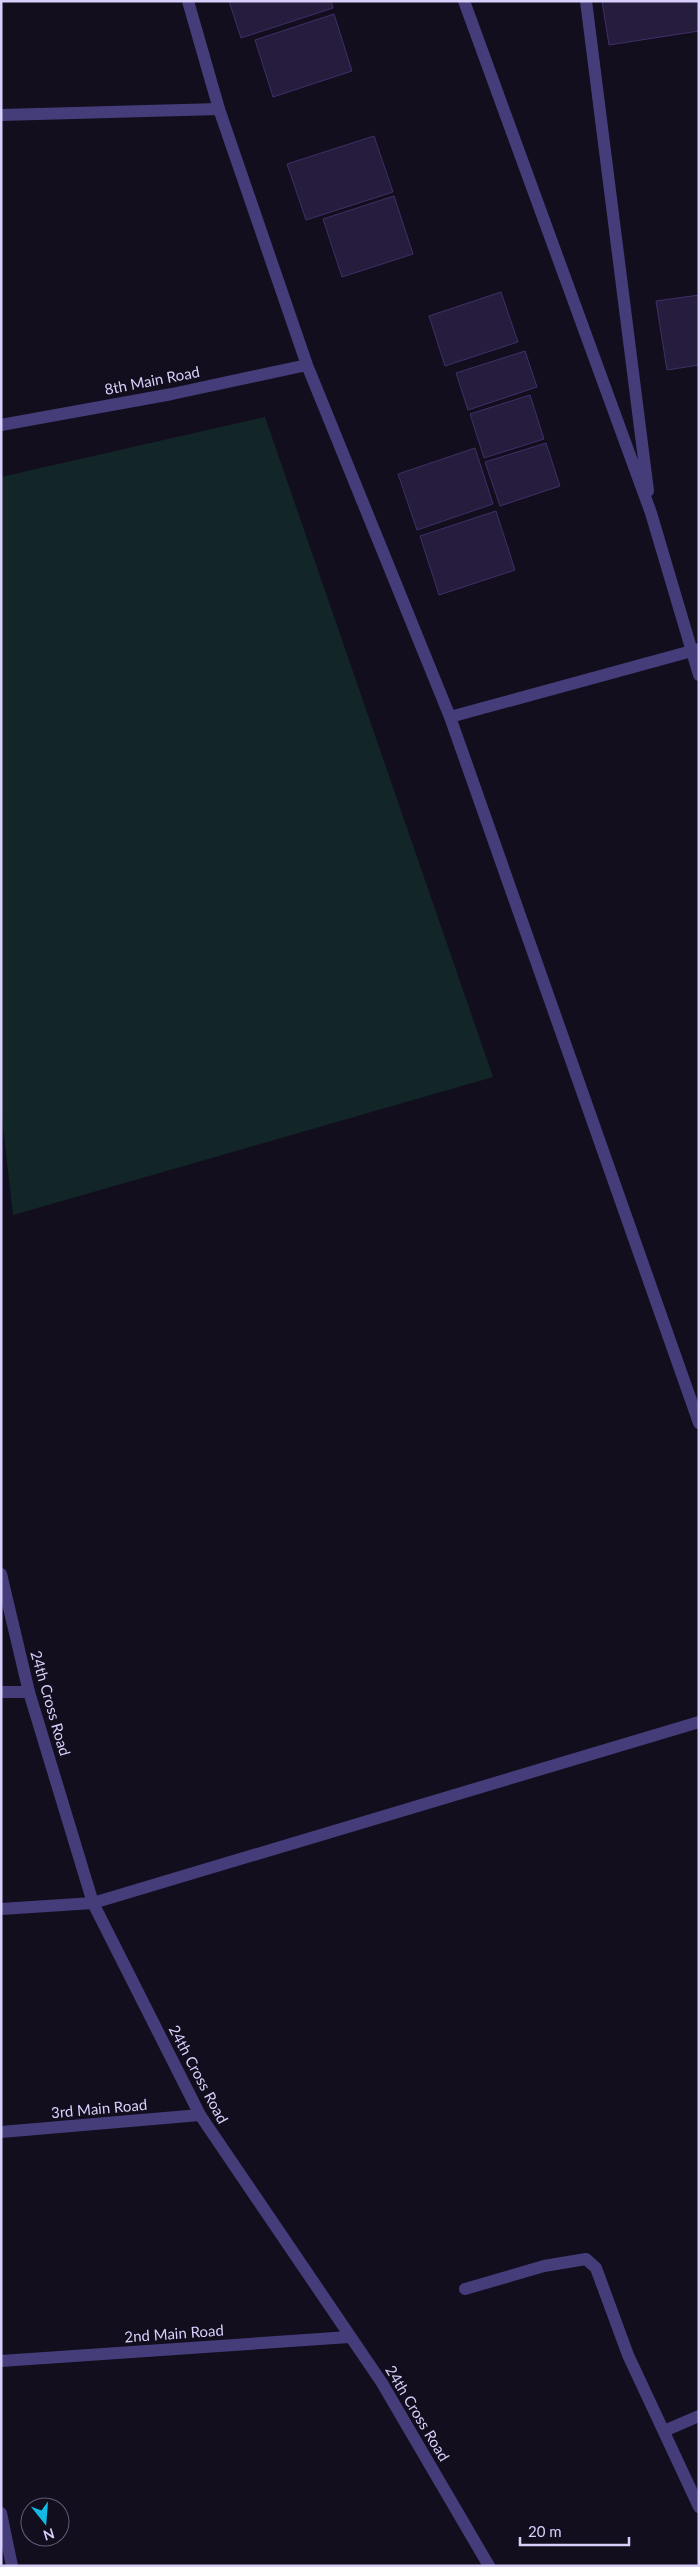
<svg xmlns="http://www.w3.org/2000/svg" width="700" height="2567" viewBox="0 0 700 2567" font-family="Lato,sans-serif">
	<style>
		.green { fill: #122628 }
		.building { fill: #261c3e; stroke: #402f68 }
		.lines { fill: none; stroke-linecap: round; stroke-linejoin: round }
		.minor { stroke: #453d7a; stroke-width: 12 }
		.tertiary { stroke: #453d7a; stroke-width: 12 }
		.labels { text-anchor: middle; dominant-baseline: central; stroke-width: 4.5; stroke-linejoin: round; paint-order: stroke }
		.street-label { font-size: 15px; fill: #d9cffb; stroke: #120e1e }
	</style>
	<rect width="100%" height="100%" fill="#120e1e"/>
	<path class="green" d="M265 417 493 1077 13 1215 1 1108V477Z"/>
	<path class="building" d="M229 1H331L333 8 241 38Z
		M602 1H699V31L609 45Z
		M334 14 352 71 273 97 255 40Z
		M374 136 393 192 306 220 287 164Z
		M394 196 413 254 342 277 323 219Z
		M501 292 518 342 445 366 429 316Z
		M699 295V365L667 370 656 301Z
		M525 351 537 387 468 410 456 373Z
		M530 395 544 439 484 458 470 414Z
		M546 443 560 486 500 506 485 462Z
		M475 448 493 504 417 530 398 474Z
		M496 511 515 570 439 595 420 536Z"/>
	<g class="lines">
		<path class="minor" d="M464 1 651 513 699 675
			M586 1 648 491
			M1 115 219 109
			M1 1692H29
			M1 1909 93 1903 699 1722
			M1 2132 200 2115
			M465 2289 544 2266 586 2259 596 2268 628 2355 699 2507
			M1 2361 349 2337
			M664 2431 699 2416
			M1 2513 12 2566"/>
		<path class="tertiary" d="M188 1 219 109 307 365 450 717 699 1423
			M1 425 172 394 307 365
			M450 717 699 649
			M1 1574 29 1692 93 1903 200 2115 382 2383 489 2566"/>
	</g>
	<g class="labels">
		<g class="street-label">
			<text transform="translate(152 380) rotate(-11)">8th Main Road</text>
			<text transform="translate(51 1703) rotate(74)">24th Cross Road</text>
			<text transform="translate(199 2074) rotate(62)">24th Cross Road</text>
			<text transform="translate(99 2108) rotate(-5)">3rd Main Road</text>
			<text transform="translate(174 2333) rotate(-4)">2nd Main Road</text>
			<text transform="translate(418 2413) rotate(59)">24th Cross Road</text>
		</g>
	</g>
	<rect width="700" height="2567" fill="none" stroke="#d9cffb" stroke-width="5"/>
	<g transform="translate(45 2522) rotate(163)"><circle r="24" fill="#120e1e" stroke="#625b76"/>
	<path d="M0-4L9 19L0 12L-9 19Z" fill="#12b9e4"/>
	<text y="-8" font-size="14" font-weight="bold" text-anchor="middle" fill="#d9cffb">N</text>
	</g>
	<path d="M520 2537v8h109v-8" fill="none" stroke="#d9cffb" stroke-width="2.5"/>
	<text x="528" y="2537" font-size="15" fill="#d9cffb" stroke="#120e1e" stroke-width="4" paint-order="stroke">20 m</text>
</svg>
